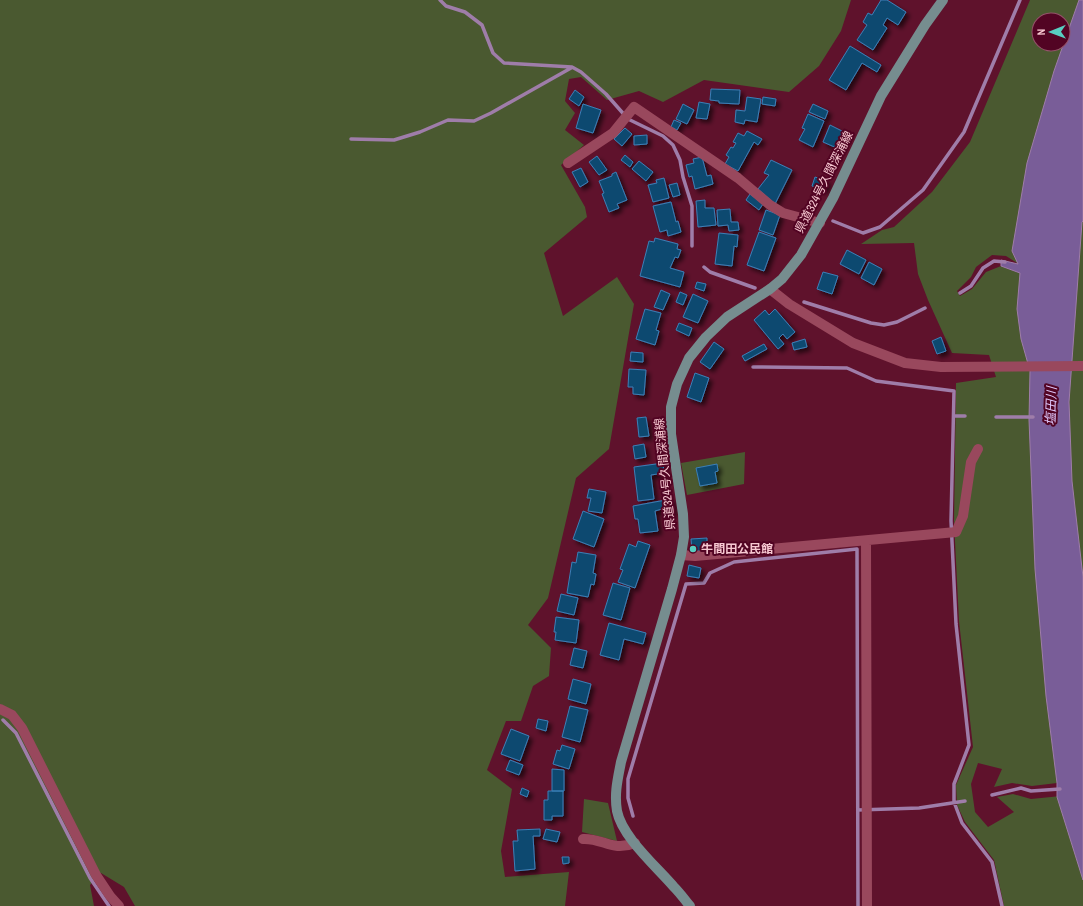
<svg xmlns="http://www.w3.org/2000/svg" width="1083" height="906" viewBox="0 0 1083 906" font-family="'Archivo Narrow','Noto Sans JP',sans-serif">
	<style>
		.green { fill: #4a5930; fill-rule: evenodd }
		.water { fill: #795d98; stroke: #9f7da9 }
		.lines { fill: none; stroke-linecap: round; stroke-linejoin: round }
		.stream { stroke: #9f7da9; stroke-width: 3.5 }
		.building { fill: #104870; stroke: #3b80b7; filter: url(#shadow) }
		.minor { stroke: #99485d; stroke-width: 10 }
		.major { stroke: #768d8f; stroke-width: 10 }
		.poi-dot { fill: #58cec1; stroke: #520423; stroke-width: 1.5 }
		.labels { text-anchor: middle; dominant-baseline: central; stroke-width: 4; stroke-linejoin: round; paint-order: stroke }
		.street-label { font-size: 12px; fill: #f7c8d1; stroke: #520423 }
		.poi-label { font-size: 12px; font-weight: bold; fill: #f7c8d1; stroke: #520423; text-anchor: start }
		.water-label { font-size: 13px; font-style: italic; fill: #dec6fa; stroke: #520423 }
	</style>
	<defs>
		<filter id="shadow"><feDropShadow dx="3.5" dy="3.5" stdDeviation="2" flood-color="#0009"/></filter>
	</defs>
	<rect width="100%" height="100%" fill="#5f122c"/>
	<path class="green" d="M0 0H851L841 31 819 66 789 92 704 80 663 102 639 91 607 100 581 77 569 79 565 101 575 113 565 130 584 145 561 165 585 207 587 217 544 253 563 316 617 277 634 304 609 449 576 478 548 598 528 625 551 648 549 676 533 686 521 721H506L487 770 512 789 501 851 505 877 569 872 565 906H135L124 887 101 873 90 885 94 906H0Z
		M1030 0H1083L1019 264 1006 256 992 255 976 267 971 277 957 291 960 296 972 289 986 272 1001 266 1020 273 1027 269 1078 777 1057 783 1032 786 1012 783 994 787 1002 769 978 763 971 784 975 812 988 827 1014 812 997 797 1013 794 1031 799 1081 794 1083 801V906H1004L994 860 965 822 957 805 956 785 973 747 959 621 954 521 956 383 996 377 989 355 952 353 928 300 918 274 914 243 861 244 882 230 894 227 932 192 970 142ZM1039 20H1063V44H1039Z
		M1083 86V729L1059 545Z
		M745 452 744 484 687 495 681 463Z
		M584 799 608 803 617 841 582 832Z"/>
	<path class="water" d="M1079 0H1083V221L1082 222 1069 402 1072 481 1083 577V880L1057 797V783L1046 696 1035 569 1029 420 1030 371 1021 339 1017 309 1020 273 1001 266V260L1018 264 1012 251 1027 163 1054 71Z"/>
	<g class="lines">
		<path class="stream" d="M440 0 446 6 465 12 482 25 493 53 504 63 572 67 581 72 606 94 628 119 663 136 673 145 680 160 683 177 692 206V246
			M351 139 394 140 420 132 448 120 474 121 491 113 571 68
			M833 221 863 233 880 227 923 190 964 132 1020 0
			M704 267 710 272 755 288
			M960 293 971 286 983 268 994 261 1005 262
			M804 302 871 323 884 325 897 322 925 308
			M753 367 847 368 876 381 954 391 951 521 956 624 969 745 954 784V802L962 823 992 862 1002 906
			M954 416H965
			M996 417H1033
			M3 720 16 733 90 878 109 906
			M992 795 1021 788 1031 791 1060 789
			M858 810 919 808 965 801
			M633 816 628 798V779L686 584 704 583 710 573 734 562 857 549 858 906"/>
	</g>
	<path class="building" d="M881 0H887L906 12 898 25 887 18 883 25 887 28 873 50 857 40 867 25 863 22 868 13 872 15Z
		M850 46 881 65 877 72 862 63 846 90 829 80Z
		M711 89 740 90 739 104 719 103V101L710 100Z
		M575 90 584 97 579 106 569 99Z
		M747 97 761 99 757 122 745 120 744 124 735 122 736 110 745 111Z
		M763 97 776 99 775 106 762 104Z
		M699 102 710 104 707 119 696 118Z
		M583 104 601 110 593 133 576 128Z
		M683 104 694 110 687 124 676 119Z
		M813 104 828 111 825 119 809 112Z
		M808 114 824 121 813 147 799 140 805 129 802 128Z
		M674 120 681 123 677 130 671 127Z
		M830 125 846 133 839 149 823 142Z
		M625 128 632 134 622 146 614 139Z
		M747 131 762 139 758 145 754 142 738 171 725 164 729 157 726 155 731 147 733 148 736 143 733 142 738 133 744 136Z
		M647 135V144L634 145V136Z
		M625 155 633 162 630 167 621 160Z
		M597 156 607 170 599 175 589 162Z
		M702 157 707 176 711 175 713 184 695 189 692 176 689 177 686 165 694 163 693 159Z
		M771 160 792 170 775 204 758 189 769 175 764 173Z
		M639 161 653 172 646 181 632 169Z
		M581 168 588 182 580 187 572 172Z
		M616 172 627 200 617 204 619 208 609 212 602 194 604 193 599 181 612 176V174Z
		M815 177 827 181 824 190 812 186Z
		M664 178 669 198 653 202 648 185 657 183 656 180Z
		M677 183 680 195 673 197 669 185Z
		M750 194 763 204 759 210 746 200Z
		M705 200V208H714L716 225 698 227 696 201Z
		M671 202 676 222 678 221 681 232 668 236 667 230 660 232 653 206Z
		M730 209 731 222H738L739 230 729 231 728 225 718 226 717 210Z
		M766 210 780 215 773 235 759 230Z
		M759 232 776 238 764 271 747 265Z
		M719 233 738 235 737 247 734 246 732 266 715 264Z
		M655 238 678 244 677 249 681 250 678 258 675 257 670 268 684 272 680 287 640 276 649 241 654 242Z
		M847 250 866 260 859 274 840 264Z
		M869 262 882 269 874 285 861 278Z
		M823 272 838 276 832 294 817 289Z
		M697 282 706 284 704 291 695 288Z
		M661 290 670 294 663 310 654 307Z
		M680 292 687 295 683 305 676 302Z
		M693 294 708 301 698 323 683 317Z
		M645 309 661 313 656 330 659 331 655 345 636 339Z
		M775 309 795 332 787 339 783 334 779 338 784 344 778 349 754 320 765 310 769 315Z
		M679 323 692 328 689 336 676 330Z
		M941 337 946 351 937 354 932 341Z
		M805 339 807 347 794 350 792 343Z
		M714 342 724 349 710 369 700 362Z
		M764 344 767 349 745 361 742 356Z
		M631 352 643 353V362L630 361Z
		M629 369 646 370 644 395 633 394V387H628Z
		M695 373 709 378 701 402 687 397Z
		M646 417 649 436 639 437 637 418Z
		M644 444 646 457 635 459 633 446Z
		M663 463 664 473 651 475 654 499 638 501 634 467Z
		M717 464 718 471 715 472 717 483 700 486 696 468Z
		M589 489 606 492 602 513 588 511 591 498H587Z
		M671 499 673 512 663 513 662 509 655 511 658 531 640 533 638 519H635L633 506Z
		M583 511 604 519 594 547 573 539Z
		M707 538V551H692L691 539Z
		M638 541 650 545 635 588 618 582 623 570 620 569 629 544 636 547Z
		M578 552 596 555 593 573 596 574 594 585 591 584 588 597 567 593 572 562 576 563Z
		M689 565 701 568 699 578 687 576Z
		M613 583 630 588 621 620 603 615Z
		M561 594 578 598 574 615 557 611Z
		M556 617 579 620 576 643 555 640 556 632H554Z
		M609 623 646 633 643 644 624 639 619 660 600 655Z
		M574 648 587 651 583 668 570 665Z
		M573 679 591 684 586 704 568 699Z
		M570 706 588 710 580 742 562 737Z
		M538 719 548 721 546 731 536 728Z
		M511 729 529 736 520 761 501 754Z
		M562 745 575 749 569 769 553 764 557 750 560 751Z
		M510 760 523 765 519 775 506 770Z
		M552 769 564 770V791H552Z
		M522 788 529 791 527 797 520 794Z
		M548 791H563V816H552V820H544V800H548Z
		M540 829V836H533L535 869 515 871 513 841H518L517 830Z
		M546 829 560 832 557 842 543 839Z
		M562 857H569V863L563 864Z"/>
	<g class="lines">
		<path class="minor" d="M568 163 613 133 634 107 738 178 770 205 783 213 820 223
			M770 289 789 304 853 343 905 363 941 367 1083 366
			M866 541 867 906
			M681 555 695 556 956 532 963 516 971 462 978 449
			M0 709 12 715 22 728 96 875 110 896 119 906
			M583 839C603 838 612 852 635 843"/>
		<path class="major" d="M690 906C685 900 680 893 674 887 657 867 622 837 617 811 614 793 618 778 621 762L672 589 681 555 684 537 683 514 671 434V407L677 384 689 358 706 337 727 317 770 289 782 279 801 255 833 198 881 96 925 25 943 0"/>
	</g>
	<circle class="poi-dot" cx="693" cy="549" r="4"/>
	<g class="labels">
		<g class="street-label">
			<text transform="translate(824 182) rotate(-63)">県道324号久間深浦線</text>
			<text transform="translate(665 474) rotate(-96)">県道324号久間深浦線</text>
		</g>
		<g class="poi-label">
			<text x="701" y="549">牛間田公民館</text>
		</g>
		<g class="water-label">
			<text transform="translate(1051 406) rotate(-88)">塩田川</text>
		</g>
	</g>
	<g transform="translate(1051 32) rotate(269)"><circle r="19" fill="#520423" stroke="#945269"/>
	<path d="M0-3L7 15L0 10L-7 15Z" fill="#58cec1"/>
	<text y="-6" font-size="11" font-weight="bold" text-anchor="middle" fill="#f7c8d1">N</text>
	</g>
</svg>
